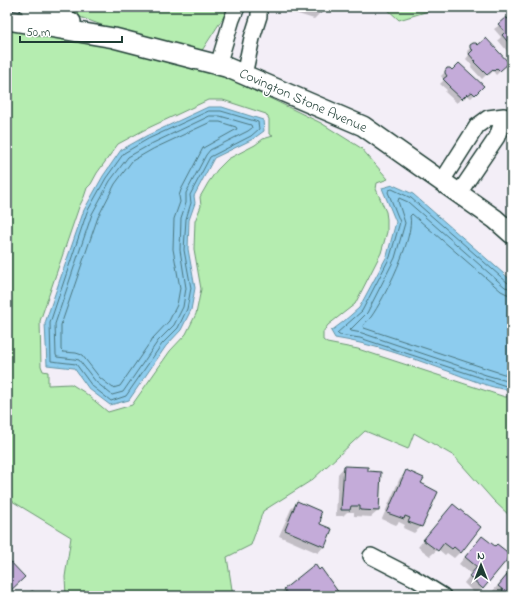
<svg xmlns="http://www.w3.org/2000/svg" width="519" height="603" viewBox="0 0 519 603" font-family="'Indie Flower',sans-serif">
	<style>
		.green { fill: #b5edb0; stroke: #6a9572; fill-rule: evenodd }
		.water { fill: #8dccee; stroke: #6193a4 }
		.shadow { fill: #0003 }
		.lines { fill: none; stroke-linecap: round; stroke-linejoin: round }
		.shore { stroke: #4b767e; stroke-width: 1 }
		.building { fill: #c4abd9; stroke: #1f3d34 }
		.minor-casing { stroke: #1f3d34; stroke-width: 18 }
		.tertiary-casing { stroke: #1f3d34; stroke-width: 22 }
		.minor { stroke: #fff; stroke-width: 15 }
		.tertiary { stroke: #fff; stroke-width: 19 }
		.labels { text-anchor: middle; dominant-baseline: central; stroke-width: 3; stroke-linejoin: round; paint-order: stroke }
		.street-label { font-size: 14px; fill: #1f3d34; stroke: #fff }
	</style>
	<rect width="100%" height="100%" fill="#f3eef7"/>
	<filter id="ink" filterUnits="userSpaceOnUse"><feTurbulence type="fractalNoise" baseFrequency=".025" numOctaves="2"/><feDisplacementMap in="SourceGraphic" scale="8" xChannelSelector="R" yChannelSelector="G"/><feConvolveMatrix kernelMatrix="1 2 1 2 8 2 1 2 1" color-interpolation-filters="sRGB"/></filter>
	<g filter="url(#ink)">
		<path class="green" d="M53 7H230L201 52 115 30Z
			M385 7H436L435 9 399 20Z
			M7 29 112 45 226 77 321 123 361 148 388 179 377 183 376 189 386 212 387 219V232L381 253 355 304 328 325 323 332V340L327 343 358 349 505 397 512 396V518L494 501 454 456 414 433 408 449 365 431 312 480 263 511 251 545 227 557 233 596H66L65 577 71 537 7 498ZM208 100H223L266 114 269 119V134L273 136 263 139 255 145 228 159 217 170 208 183 200 197 201 206 195 221 194 249 201 289 196 314 186 334 170 351 132 405 108 412 84 392 71 384 48 385V372L43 371 41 366 40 321 79 207 84 197 87 188 91 184 97 173 118 144 144 130Z"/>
		<path class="water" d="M208 107H222L263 120 264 131 253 139 214 158 194 196 195 203 189 220 188 249 195 288 191 310 181 330 166 346 129 400 110 405 89 389 74 368 47 365 45 323 84 210 103 176 121 150 146 136Z
			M393 185 413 194 512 281V389C498 392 460 375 445 370 409 357 373 344 335 338L331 331 343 322 359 308 387 256 396 222 382 188Z"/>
		<path class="shadow" d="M286 7H322L320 13 314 19 285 10Z
			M512 16V57L498 40 501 37 494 29Z
			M474 44 508 63 496 75 493 71 489 75 488 73 482 79 471 67 472 65 466 59 469 55 467 51Z
			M448 69 483 86 471 98 467 95 464 99 462 97 457 103 445 92 447 90 440 84 444 80 441 76Z
			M344 467 378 511 371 517 354 516V512H347L343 516H336L338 474Z
			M407 472 420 484 421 527 414 533 403 528 405 525 399 522 396 525 382 519 400 478Z
			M298 502 318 524 324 546 318 553 279 536 291 509Z
			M453 505 460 552 454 558 447 553 445 555 438 549 430 556 418 547Z
			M476 543 482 588 476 595 464 583 471 574 459 564Z
			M315 566 334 596H278L284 590Z
			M512 569V596H496L492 592Z"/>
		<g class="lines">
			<path class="shore" d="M209 111H221L258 122 259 129 251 136 210 157 190 195 191 203 186 219 184 250 191 288 187 309 178 328 162 344 126 396 111 401 92 386 76 364 51 361 50 323 87 212 106 178 124 153 148 139Z
				M210 116H220L251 125 252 128 248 131 210 150 206 155 186 193V203L181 218 180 250 186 288 183 307 174 325 158 341 123 392 112 395 96 382 79 360 74 359 57 357 56 355 55 324 92 214 110 181 128 157 151 144Z
				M211 122H220L236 127 237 129 203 148 181 190 179 196 180 202 174 219 173 249 180 288 177 305 169 321 153 338 120 386 113 388 100 378 82 355 76 353 63 352 61 350V325L98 217 115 184 132 161 153 149Z
				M512 284 508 283 411 198 392 189 389 190 388 192 400 222 390 257 362 311 337 333 339 335 360 338 506 386 512 385
				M512 289 505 287 408 202 399 198 398 201 405 223 395 258 367 313 350 330 351 331 362 333 486 375 507 381 512 380
				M512 295 507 294 501 291 412 214 410 216C415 237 384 299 371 317 369 320 365 322 363 326L364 328 488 369 507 375 512 374"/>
		</g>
		<path class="building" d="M301 7H323L321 13Z
			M512 15V47L502 35 505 32 498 24 506 17 507 19Z
			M486 38 509 63 500 71 497 68 494 71 493 70 487 75 474 62 475 61 469 54 473 50 470 48V45L473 43H476L478 45Z
			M459 63 484 86 475 95 472 92 468 95 467 94 462 99 449 87 450 86 443 79 447 76 445 73V71L447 68H450L452 70Z
			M344 466 368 467V471L381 472 379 511 360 510V506H351L350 510H341Z
			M406 470 424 478 421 483 438 492 422 527 408 522 410 518 405 516 404 519 387 513Z
			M297 501 320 511 321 514 320 517 321 518 320 524 332 529 325 547 285 530Z
			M453 504 481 527 461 553 454 547 452 549 444 543 438 551 423 540Z
			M482 536 495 546 497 544 511 555 483 589 469 576 477 567 465 557Z
			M7 558 25 577 7 594Z
			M315 564 319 570 321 568 339 593 335 596H289L284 589Z
			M512 569V596H505L501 593 503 590 498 586Z
			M32 591 34 592 38 596H26Z"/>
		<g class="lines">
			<g class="minor-casing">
				<path id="minor" d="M218 65 232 19 237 7
					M244 75 252 38 259 16V7
					M442 181 477 126 488 118 504 116 497 137 459 193
					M371 556 414 578 443 596"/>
			</g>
			<g class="tertiary-casing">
				<path id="tertiary" d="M30 7 71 22
					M7 20 114 38 226 67 363 126 495 219 512 234"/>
			</g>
			<use href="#minor" class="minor"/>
			<use href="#tertiary" class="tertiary"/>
		</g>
	</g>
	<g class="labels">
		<g class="street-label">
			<text transform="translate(303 101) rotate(24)">Covington Stone Avenue</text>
		</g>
	</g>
	<rect width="519" height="603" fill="none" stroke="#fff" stroke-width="24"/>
	<rect x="12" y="12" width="495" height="579" fill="none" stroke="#1f3d34" stroke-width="1.5" filter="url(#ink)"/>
	<g transform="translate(481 565)" stroke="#ffffff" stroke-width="3" paint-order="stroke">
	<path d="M0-3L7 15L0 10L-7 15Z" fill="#1f3d34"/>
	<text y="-6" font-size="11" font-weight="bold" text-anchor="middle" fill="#1f3d34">N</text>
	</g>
	<path d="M20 36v6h102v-6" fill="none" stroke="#1f3d34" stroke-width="2"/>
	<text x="26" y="36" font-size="12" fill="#1f3d34" stroke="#ffffff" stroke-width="3" paint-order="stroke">50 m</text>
</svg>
